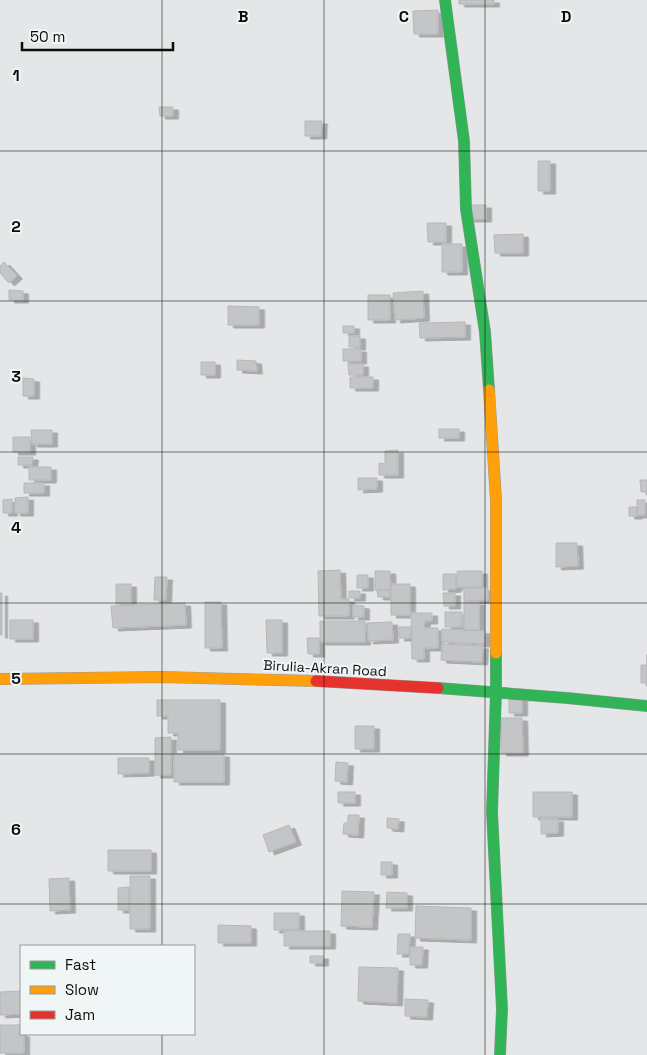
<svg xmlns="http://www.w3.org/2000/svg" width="647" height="1055" viewBox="0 0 647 1055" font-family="'Space Grotesk',sans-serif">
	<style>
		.building { fill: #c4c5c6; stroke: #b6b7b9; filter: url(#shadow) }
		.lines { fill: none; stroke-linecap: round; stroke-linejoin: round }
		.fast-casing { stroke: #9b9c9d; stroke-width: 12 }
		.slow-casing { stroke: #9b9c9d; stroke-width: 12 }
		.jam-casing { stroke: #9b9c9d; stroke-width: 12 }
		.fast { stroke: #30b455; stroke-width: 11 }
		.slow { stroke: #ff9f0a; stroke-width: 11 }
		.jam { stroke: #e5322d; stroke-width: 11 }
		.grid { fill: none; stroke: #0c0e0e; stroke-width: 1; stroke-opacity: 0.55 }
		.labels { text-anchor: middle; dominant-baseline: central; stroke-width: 4; stroke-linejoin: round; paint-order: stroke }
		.street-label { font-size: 14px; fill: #0c0e0e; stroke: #f0f5f6 }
		.grid-label { font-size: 16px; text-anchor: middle; font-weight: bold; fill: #0c0e0e; stroke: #f0f5f6; stroke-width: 4; stroke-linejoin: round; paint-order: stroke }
	</style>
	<defs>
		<filter id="shadow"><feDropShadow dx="5.5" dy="3" stdDeviation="0" flood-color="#0004"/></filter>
	</defs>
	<rect width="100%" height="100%" fill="#e4e6e8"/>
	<path class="building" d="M459 0H494V4H459Z
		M438 10V34H414L413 11Z
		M159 107H173V116H160Z
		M305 121H322L321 136H305Z
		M538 161H550V191H538Z
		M468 205H486V219H468Z
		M427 223H446V242H428Z
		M523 234V253H495L494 235Z
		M442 244H462V272H442Z
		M4 262 17 276 9 283 0 273V266Z
		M9 290 23 291V300H9Z
		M423 291 424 318 395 320 393 293Z
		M368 295H390V320H368Z
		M228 306 259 307V325H228Z
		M465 322V337L420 338 419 323Z
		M343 326H354V333H343Z
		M349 336H360V347H349Z
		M343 349H361V361H343Z
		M237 360 256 361 257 371 237 370Z
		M201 362H215V375H201Z
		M348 364H363V375H349Z
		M350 377H373V388H350Z
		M23 378 34 379V396H23Z
		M439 429H459V438H439Z
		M31 430H52V444H32Z
		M13 437H30V452H13Z
		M398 450V475H379V463L385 464V451Z
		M18 457H33L32 465H18Z
		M29 467H51V480H29Z
		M358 478H377V489L358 490Z
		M640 480H647V492H641Z
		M24 483H44V493H24Z
		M28 497V513H15V498Z
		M12 499V513H3V500Z
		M637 500H645V515H637Z
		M629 507H637V516H629Z
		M556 543H577L578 566 556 567Z
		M340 570 341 599H349V616H319L318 571Z
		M375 571H390L391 590H375Z
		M457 571H482V587H457Z
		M443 574H456V589L443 590Z
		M357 575H368V588H357Z
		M155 577H167L166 600H154Z
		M116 584H131V604H116Z
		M391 584H410V615H391Z
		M464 588H488V600L464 601Z
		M377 590H390V597H378Z
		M349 591H360V598H349Z
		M0 593H2V635H0Z
		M443 593H455V606H444Z
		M205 602H221L222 648H205Z
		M464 602H479V630H464Z
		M185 603 186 625 113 628 111 606Z
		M353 605 364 606V617H353Z
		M445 612H462V627H445Z
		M411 613H432V621H425L424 628H438V648H424V659H412Z
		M10 620H33V639H10Z
		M266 620H282V653H267Z
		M320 621H365V642H320Z
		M392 622 393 640 368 641 367 623Z
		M399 627H411V638H399Z
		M442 629 485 631 484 644 442 642Z
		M307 638H319V654H308Z
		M442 644 483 646 482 662 441 660Z
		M647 654V683H641V665H647Z
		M522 689V713H509V690Z
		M157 700H220V750H178V733H168V716H157Z
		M501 718H522L523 753H501Z
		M355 726H374V749H355Z
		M171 737V775H155V738Z
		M174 754H224V782H174Z
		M118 758H149V773L118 774Z
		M336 762 348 763 347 782 335 781Z
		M338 792H355V803H338Z
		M533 792H572V817H533Z
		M348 815H359L358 835 343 834 344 823H348Z
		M387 818 399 819 398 829 387 828Z
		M541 819H558V833L541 834Z
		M289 825 296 842 269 852 263 835Z
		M108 850H151V871H108Z
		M381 862H392V875H381Z
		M130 876H150V929H130Z
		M69 878 70 910 50 911 49 879Z
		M129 887V910H118V888Z
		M342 891 374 892 372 927 341 926Z
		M387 892 407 893V908H386Z
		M416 906 471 908V940L415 938Z
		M274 913H299V929L274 930Z
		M218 925 251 926V943H218Z
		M284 931H330V946H284Z
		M398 934H410L409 954H397Z
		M410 947H423L422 965H410Z
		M310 956H323V963H310Z
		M359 967 398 968 397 1003 358 1001Z
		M21 991V1014L0 1015V992Z
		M405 999 428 1000 427 1017 405 1016Z
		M0 1025H21V1034H24V1053H0Z"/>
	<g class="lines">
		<g class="fast-casing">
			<path id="fast" d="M445 0 464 141 466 209 485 332 489 390
				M496 653V692L492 812 502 1009 500 1055
				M438 688 567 698 647 706"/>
		</g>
		<g class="slow-casing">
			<path id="slow" d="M489 390 496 500V653
				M0 679 162 677 316 681"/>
		</g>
		<g class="jam-casing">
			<path id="jam" d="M316 681 438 688"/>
		</g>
		<use href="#fast" class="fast"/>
		<use href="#slow" class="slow"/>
		<use href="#jam" class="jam"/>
	</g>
	<path class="grid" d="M162 0V946M324 0V1055M485 0V1055M0 151H647M0 301H647M0 452H647M0 603H647M0 754H647M0 904H647M162 1034V1055"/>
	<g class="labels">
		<g class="street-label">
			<text transform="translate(325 668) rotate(3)">Birulia-Akran Road</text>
		</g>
	</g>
	<g class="grid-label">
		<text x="243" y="22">B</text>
		<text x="404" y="22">C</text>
		<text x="566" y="22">D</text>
		<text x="16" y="81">1</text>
		<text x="16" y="232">2</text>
		<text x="16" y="382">3</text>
		<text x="16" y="533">4</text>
		<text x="16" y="684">5</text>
		<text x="16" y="835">6</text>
	</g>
	<rect x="20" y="945" width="175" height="90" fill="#f0f5f6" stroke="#959999"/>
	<rect x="30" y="961" width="25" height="8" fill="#30b455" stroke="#959999"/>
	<text x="65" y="970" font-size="15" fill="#0c0e0e">Fast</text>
	<rect x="30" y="986" width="25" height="8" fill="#ff9f0a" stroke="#959999"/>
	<text x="65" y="995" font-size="15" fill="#0c0e0e">Slow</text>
	<rect x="30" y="1011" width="25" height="8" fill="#e5322d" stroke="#959999"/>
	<text x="65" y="1020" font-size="15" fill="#0c0e0e">Jam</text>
	<path d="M22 42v8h151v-8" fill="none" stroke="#0c0e0e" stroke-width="2.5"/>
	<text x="30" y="42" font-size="15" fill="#0c0e0e" stroke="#f0f5f6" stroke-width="4" paint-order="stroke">50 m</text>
</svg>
